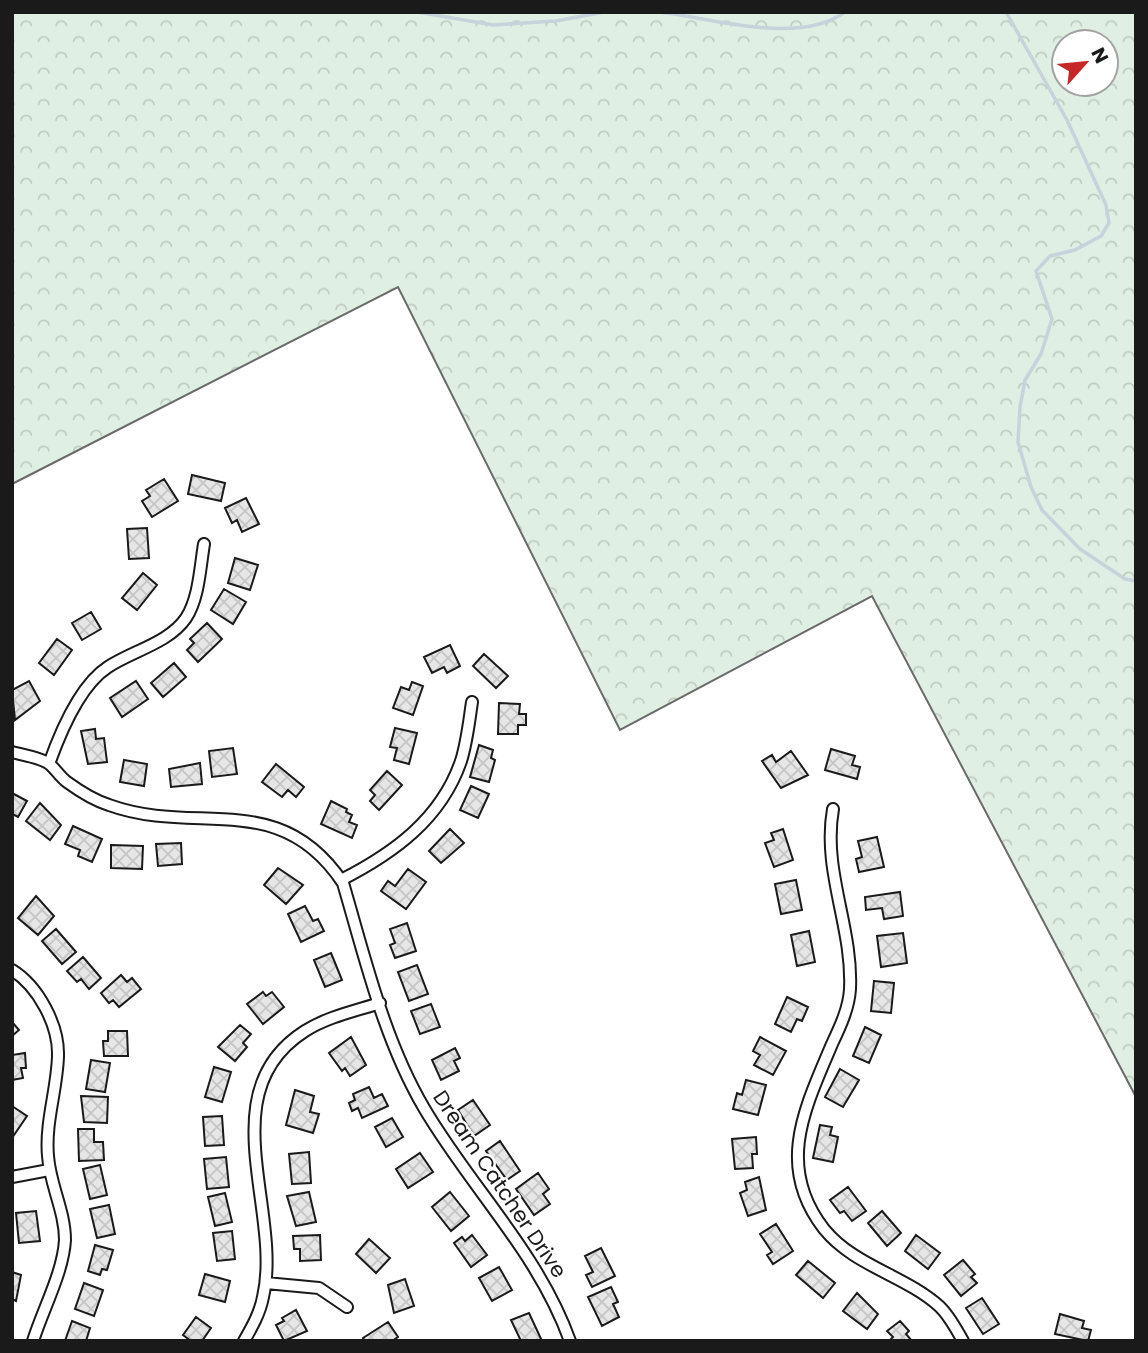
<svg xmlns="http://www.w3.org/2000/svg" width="1148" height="1353" viewBox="0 0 1148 1353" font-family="Poppins,sans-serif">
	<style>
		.forest { fill: url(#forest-crowns); stroke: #6a6a6a; stroke-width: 2; fill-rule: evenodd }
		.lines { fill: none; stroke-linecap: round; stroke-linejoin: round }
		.stream { stroke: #c6d2dc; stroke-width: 3.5 }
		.building { fill: url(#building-cross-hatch); stroke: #1a1a1a; stroke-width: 2 }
		.minor-casing { stroke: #1a1a1a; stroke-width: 14 }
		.minor { stroke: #fff; stroke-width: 10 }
		.labels { text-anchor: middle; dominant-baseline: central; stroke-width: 5; stroke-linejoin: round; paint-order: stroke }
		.street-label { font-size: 21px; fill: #1a1a1a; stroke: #fff }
	</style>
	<defs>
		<pattern id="forest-crowns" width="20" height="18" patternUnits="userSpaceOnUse" patternTransform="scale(1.75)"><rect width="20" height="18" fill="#e0efe3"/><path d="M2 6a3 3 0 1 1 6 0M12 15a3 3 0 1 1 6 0" fill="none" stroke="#c0ccc2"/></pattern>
		<pattern id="building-cross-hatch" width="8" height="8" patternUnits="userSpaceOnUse" patternTransform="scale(1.75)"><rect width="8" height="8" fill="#e6e6e6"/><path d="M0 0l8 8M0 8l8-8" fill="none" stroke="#c5c5c5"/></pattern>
	</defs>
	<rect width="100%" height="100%" fill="#fff"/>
	<path class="forest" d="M12 12H1136V1097L872 596 620 730 398 287 12 484ZM1064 42H1106V84H1064Z"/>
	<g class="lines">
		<path class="stream" d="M417 12 493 25 556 21 604 12
			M660 12C711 18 799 46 845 12
			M1006 12 1067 120 1106 205 1109 223 1101 236 1075 250 1050 256 1036 271 1052 319 1041 354 1025 380 1020 407 1018 442 1031 487 1042 510 1080 549 1125 579 1136 581"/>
	</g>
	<path class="building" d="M192 475 225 483 221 501 188 494Z
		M164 479 178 501 152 517 142 501 150 496 146 490Z
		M246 498 259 524 242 532 237 520 232 523 225 508Z
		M147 528 149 558 129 559 127 529Z
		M235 558 258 565 250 590 228 583Z
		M143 573 157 585 137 610 122 598Z
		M224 589 246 602 233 624 211 610Z
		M91 612 101 629 82 640 72 623Z
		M207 623 222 639 198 662 187 650 194 643 190 639Z
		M57 639 72 650 54 675 39 663Z
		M450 645 460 666 447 673 444 667 432 673 424 657Z
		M484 654 508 676 496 688 473 666Z
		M174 663 186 677 163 697 151 683Z
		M29 681 40 701 15 720 12 690Z
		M136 681 148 699 122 717 110 698Z
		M412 682 423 686 413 715 393 708 401 687 409 690Z
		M499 703 520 704 519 714H526V725H518V734H498Z
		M395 728 417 733 409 764 394 760 397 748 390 747Z
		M95 729 96 739 104 738 107 762 88 764 81 731Z
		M479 745 493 750 491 758 495 760 489 782 470 777Z
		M233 748 237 774 212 777 209 751Z
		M831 749 855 756 852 765 860 767 857 779 825 770Z
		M791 751 808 775 781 788 762 761 772 755 776 762Z
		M124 760 147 764 144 786 120 782Z
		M200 763 202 784 171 787 169 769Z
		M276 764 304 787 296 797 288 790 282 797 262 782Z
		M387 771 402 785 379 810 370 801 375 795 370 790Z
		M471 786 489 794 478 818 460 810Z
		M12 793 27 801 18 817 12 814Z
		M331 801 347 809 346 812 352 815 349 822 357 825 352 838 321 824Z
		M40 803 61 825 50 840 26 821Z
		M73 826 102 839 92 862 78 856 80 850 65 844Z
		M450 829 464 843 441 863 429 851Z
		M783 829 793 860 774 867 765 843 774 840 771 833Z
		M877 837 884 867 859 872 856 859 862 857 858 841Z
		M181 843 182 864 158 866 156 844Z
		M111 845 143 846 142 869 111 868Z
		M278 868 303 885 286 904 264 885Z
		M408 869 426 882 406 909 381 891 388 881 395 886Z
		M796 880 802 910 781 914 775 884Z
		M900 892 903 916 884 919 882 908 866 910 865 897Z
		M36 896 54 916 38 935 18 918Z
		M305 906 313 921 318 919 324 931 301 942 288 914Z
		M407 923 416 951 395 958 390 945 395 943 390 929Z
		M56 929 76 952 62 964 42 941Z
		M809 931 815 962 797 966 791 935Z
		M903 933 907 963 881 967 877 936Z
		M331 953 342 980 325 987 314 960Z
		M83 957 101 978 89 989 81 979 77 982 67 971Z
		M417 965 428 994 409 1001 398 972Z
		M121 975 127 982 132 978 141 989 119 1007 113 1000 109 1003 101 993Z
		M874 981 894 983 891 1013 871 1011Z
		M263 992 266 996 272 992 284 1007 263 1024 247 1004Z
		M787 997 808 1007 802 1021 797 1019 791 1032 775 1024Z
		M431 1004 440 1027 420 1034 411 1011Z
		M12 1022 19 1030 12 1036Z
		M240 1025 251 1034 243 1043 247 1047 235 1061 218 1047Z
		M865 1027 881 1035 869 1063 853 1056Z
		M108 1031H127L128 1056H104L103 1041H108Z
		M351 1037 366 1065 350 1076 345 1068 342 1071 329 1053Z
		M760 1037 786 1051 773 1075 754 1065 760 1055 753 1051Z
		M455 1048 460 1058 454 1061 459 1071 441 1080 432 1060Z
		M25 1053 26 1068H21L23 1078 12 1080V1055Z
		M91 1060 110 1063 105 1092 86 1089Z
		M214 1067 231 1072 222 1102 205 1097Z
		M840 1069 859 1080 843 1107 825 1097Z
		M746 1080 766 1085 758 1115 733 1109 737 1093 742 1095Z
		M369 1087 374 1098 382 1094 388 1106 362 1118 358 1108 352 1111 349 1103 355 1100 353 1094Z
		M295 1090 314 1096 310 1112 319 1114 313 1133 286 1125Z
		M81 1096 108 1097 107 1123 84 1122Z
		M473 1100 490 1125 474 1136 458 1110Z
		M12 1106 27 1116 12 1138Z
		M222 1116 224 1145 205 1146 203 1117Z
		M392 1118 403 1137 386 1147 375 1127Z
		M820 1125 832 1127 830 1135 838 1137 833 1162 813 1158Z
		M78 1129H94V1142H103L104 1160 79 1161Z
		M756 1137 757 1154H752L753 1168 735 1169 732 1139Z
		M500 1141 520 1171 507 1180 486 1151Z
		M309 1152 311 1183 292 1184 289 1154Z
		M420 1153 433 1172 408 1188 396 1169Z
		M226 1157 229 1187 207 1189 204 1159Z
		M100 1165 107 1195 90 1199 83 1169Z
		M538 1173 549 1189 543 1194 550 1204 534 1215 516 1189Z
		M759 1177 766 1210 748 1216 740 1193 747 1190 745 1182Z
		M848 1187 866 1211 852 1221 844 1211 840 1213 830 1200Z
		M309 1192 316 1222 296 1226 287 1196Z
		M450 1192 469 1216 451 1231 432 1207Z
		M225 1193 232 1222 215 1226 208 1197Z
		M109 1205 115 1234 97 1238 90 1209Z
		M36 1211 40 1241 19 1243 16 1213Z
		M882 1211 901 1233 887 1246 868 1223Z
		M776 1224 793 1251 773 1264 767 1255 772 1252 760 1234Z
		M232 1231 235 1259 217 1261 213 1233Z
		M320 1235 321 1260 300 1261V1249H294L293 1236Z
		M472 1235 487 1255 471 1267 454 1243 462 1237 465 1241Z
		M916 1235 940 1253 928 1269 905 1251Z
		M369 1239 390 1258 376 1273 356 1254Z
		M95 1245 113 1250 107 1270 102 1269 100 1275 88 1271Z
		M601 1248 615 1276 592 1287 586 1275 593 1272 585 1256Z
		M963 1260 975 1274 971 1277 977 1283 961 1296 944 1275Z
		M808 1261 835 1283 823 1298 796 1275Z
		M499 1267 512 1290 492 1301 479 1278Z
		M12 1272 21 1275 16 1301 12 1299Z
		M205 1274 230 1281 225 1302 199 1295Z
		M405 1279 414 1306 394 1313 388 1285Z
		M84 1283 103 1290 94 1316 75 1309Z
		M611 1287 618 1302 613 1304 619 1317 602 1326 588 1297Z
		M857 1293 878 1314 867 1329 843 1311Z
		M982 1298 999 1324 983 1334 966 1308Z
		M296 1310 307 1331 284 1341 276 1325 284 1321 282 1318Z
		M529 1313 542 1341H521L511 1320Z
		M1060 1314 1084 1321 1082 1328 1091 1330 1088 1341 1055 1334Z
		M196 1317 211 1328 202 1341H191L183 1335Z
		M72 1321 90 1328 86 1341H65Z
		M900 1321 909 1331 906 1334 912 1341H889L893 1337 887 1331Z
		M388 1322 398 1337 392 1341H365L363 1338Z"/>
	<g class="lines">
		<g class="minor-casing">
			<path id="minor" d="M12 752C23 755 38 757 48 763 55 768 60 777 67 782 78 790 96 801 109 805 197 837 279 787 343 883 365 958 384 1040 424 1108 471 1188 538 1252 570 1341
				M49 764C60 733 80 685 108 667 132 651 169 643 186 618 199 598 200 568 204 544
				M833 809C822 871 853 927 850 989 849 1008 840 1027 832 1044 805 1108 775 1166 824 1229 854 1266 904 1275 939 1306 949 1315 956 1329 963 1341
				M341 880C394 853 441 819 461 761 467 742 469 722 472 702
				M12 970C38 986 59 1025 58 1056 57 1090 45 1122 48 1156 50 1185 65 1211 65 1240 63 1273 43 1309 33 1341
				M12 1177 49 1170
				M266 1283 319 1288 347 1307
				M244 1341C252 1327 260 1313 263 1297 283 1211 209 1092 305 1031 327 1017 355 1011 380 1003"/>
		</g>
		<use href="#minor" class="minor"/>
	</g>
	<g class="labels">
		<g class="street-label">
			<text transform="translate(500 1184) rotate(56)">Dream Catcher Drive</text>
		</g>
	</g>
	<rect width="1148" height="1353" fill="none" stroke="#1a1a1a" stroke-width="28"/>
	<g transform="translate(1085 63) rotate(63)"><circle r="33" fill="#ffffff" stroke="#a3a3a3" stroke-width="2"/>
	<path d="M0-5L12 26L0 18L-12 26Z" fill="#c62828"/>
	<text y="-10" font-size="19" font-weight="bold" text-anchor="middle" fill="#1a1a1a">N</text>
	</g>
</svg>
